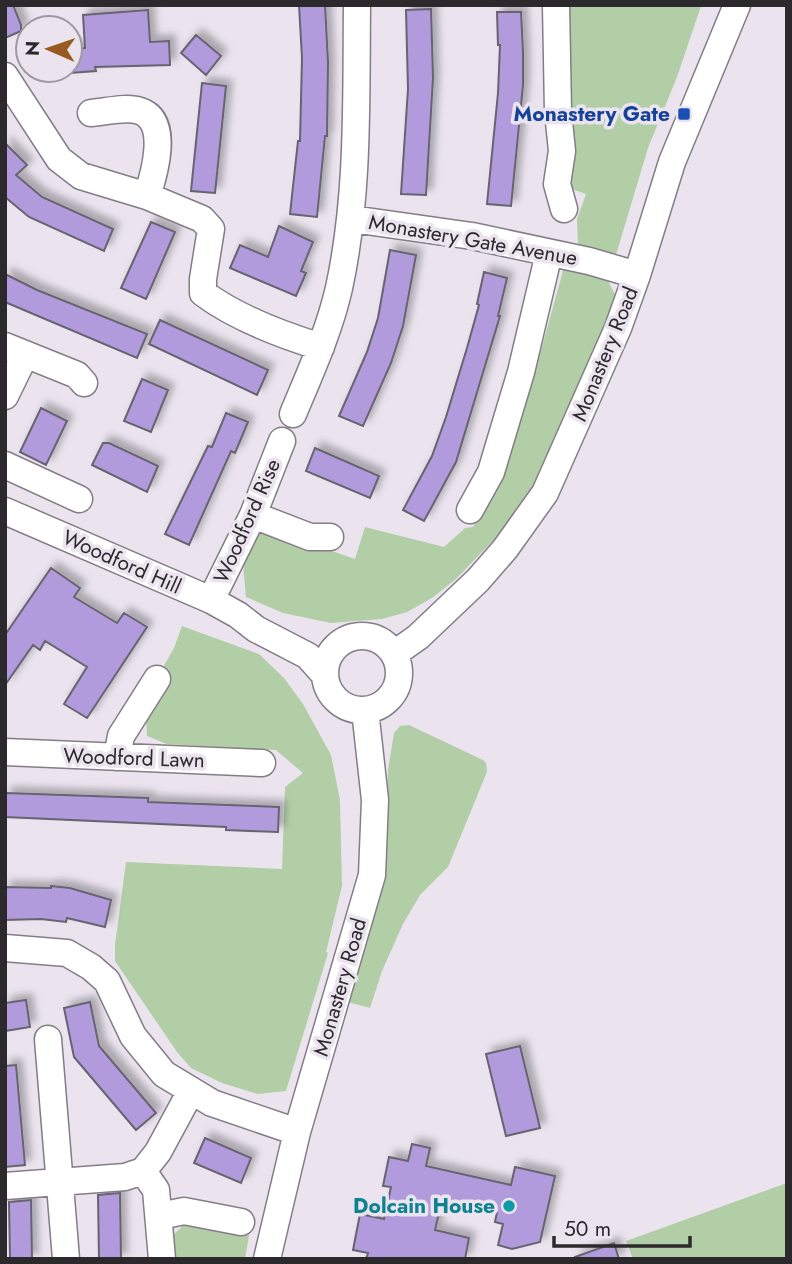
<svg xmlns="http://www.w3.org/2000/svg" width="792" height="1264" viewBox="0 0 792 1264" font-family="Jost,sans-serif">
	<style>
		.green { fill: #b1cea6 }
		.building { fill: #b19bdd; stroke: #67646f; stroke-width: 2; filter: url(#shadow) }
		.lines { fill: none; stroke-linecap: round; stroke-linejoin: round }
		.minor-casing { stroke: #847d87; stroke-width: 29 }
		.minor { stroke: #fff; stroke-width: 26 }
		.transit-dot { fill: #1a4fb4; stroke: #ebe4ef; stroke-width: 2.5 }
		.culture-dot { fill: #0f9aa8; stroke: #ebe4ef; stroke-width: 2.5 }
		.labels { text-anchor: middle; dominant-baseline: central; stroke-width: 7; stroke-linejoin: round; paint-order: stroke }
		.transit-label { font-size: 21px; font-weight: bold; fill: #164399; stroke: #ebe4ef; text-anchor: end }
		.street-label { font-size: 21px; fill: #2c292d; stroke: #ebe4ef }
		.culture-label { font-size: 21px; font-weight: bold; fill: #0d838f; stroke: #ebe4ef; text-anchor: end }
	</style>
	<defs>
		<filter id="shadow"><feDropShadow dx="6" dy="-6" stdDeviation="3.5" flood-color="#0004"/></filter>
	</defs>
	<rect width="100%" height="100%" fill="#ebe4ef"/>
	<path class="green" d="M562 5H710L709 7 701 6 677 77 648 148 616 255 578 245 577 219 586 194 563 186Z
		M564 267 607 279 617 298 539 479 505 528 456 579 432 598 407 612 382 619 331 623 283 613 246 597 243 564 260 526 355 559 365 527 444 547 465 528 473 527 503 476 534 376Z
		M182 626 259 654 284 678 303 704 331 755 340 800 342 886 326 952 328 953 286 1091 258 1094 222 1083 191 1068 177 1052 115 961V945L126 862 282 869 285 787 303 773 276 750 167 744 147 736 146 715 170 676 162 669 174 648Z
		M409 725 483 760 486 763 487 772 448 867 420 895 403 924 382 971 370 1008 344 1001 386 824 388 770 394 733 400 726Z
		M787 1183V1259H633L626 1241Z
		M182 1222 251 1224 245 1259H174V1234L181 1228Z"/>
	<path class="building" d="M5 5H13L21 25V31L5 38Z
		M299 5H325L328 62 327 136H325L317 217 290 214 298 141H300L302 58Z
		M431 9 433 78 426 195 401 194 408 89 406 10Z
		M148 10 150 42 169 41 170 65 95 67 96 71 70 73V49L85 48 83 15Z
		M497 12H521L523 52V85L511 206 487 204 498 93 500 45H498Z
		M196 35 221 56 206 75 181 53Z
		M202 83 226 86 215 193 191 191Z
		M5 143 27 165 16 175 42 197 113 229 104 251 29 217 5 197Z
		M151 222 175 232 146 299 121 288Z
		M279 226 313 242 301 271 306 273 296 296 230 268 240 245 268 257Z
		M390 250 416 255 403 326 391 363 363 426 339 416 367 352 378 318Z
		M484 272 507 278 498 316H500L456 462 424 521 403 510 432 456 446 417 467 348 479 305 477 304Z
		M5 274 37 290 147 334 137 358 5 302Z
		M160 320 268 370 257 395 149 344Z
		M142 379 168 390 151 432 124 421Z
		M41 408 67 421 46 465 20 452Z
		M226 413 248 422 235 453 231 451 189 545 165 534 208 446 212 447Z
		M103 443H109L158 466 147 492 92 465Z
		M315 448 379 476 370 498 306 471Z
		M51 568 80 588 74 597 117 623 124 613 147 627 87 718 64 704 87 667 45 641 40 650 33 645 5 685V635Z
		M6 793 148 798V802L279 807 278 832 226 830V827L5 817Z
		M51 886 70 888 111 900 105 927 67 918 66 922 41 919 5 920V887L51 888Z
		M26 1000 30 1027 5 1031V1003Z
		M90 1002 99 1046 156 1113 136 1130 74 1057 64 1008Z
		M520 1046 540 1128 506 1136 486 1054Z
		M16 1065 25 1165 5 1167V1066Z
		M205 1138 251 1158 241 1183 194 1163Z
		M412 1144 430 1148 426 1166 511 1185 515 1167 555 1176 540 1242 512 1249 498 1245 503 1224 495 1222 497 1212 442 1200 435 1230 469 1238 465 1259H366L368 1253 353 1250 360 1214 384 1219 391 1187 383 1186 389 1157 408 1161Z
		M120 1193 121 1259H99L98 1195Z
		M31 1200 32 1259H10L9 1202Z
		M614 1243 619 1259H575V1257Z"/>
	<g class="lines">
		<g class="minor-casing">
			<path id="minor" d="M556 5 558 112 562 151 557 184 564 209
				M5 76 59 159 81 176 147 196 202 219 211 229 203 279V293C235 317 282 335 321 347
				M91 113C106 112 126 106 140 111 170 121 154 175 147 196
				M352 219 472 236 589 261 637 275
				M5 346 77 375 84 383
				M5 396 25 355
				M293 414C310 373 329 332 339 288 359 196 356 100 357 5
				M5 465 79 499
				M470 510 491 472 521 372 549 253
				M5 511 211 600 238 615 256 629 308 656 324 674
				M253 515 310 537H330
				M211 600 253 515 282 441
				M325 673a37 37 0 1 1 74 0a37 37 0 1 1-74 0Z
				M394 654 418 637 478 580 505 549 545 493 618 328 637 275 672 162 737 5
				M5 752 262 763
				M117 757 121 736 157 679
				M5 948 67 953 91 967 107 981 133 1036 164 1074 212 1103 297 1132
				M48 1039 66 1259
				M143 1171 156 1190 162 1259
				M5 1186 125 1177 143 1171 158 1152 191 1091
				M160 1216 184 1211 241 1222
				M267 1259 297 1132 372 875 375 800 365 710"/>
		</g>
		<use href="#minor" class="minor"/>
	</g>
	<rect class="transit-dot" x="677" y="107" width="14" height="14" rx="3.5"/>
	<circle class="culture-dot" cx="509" cy="1206" r="7"/>
	<g class="labels">
		<g class="transit-label">
			<text x="670" y="114">Monastery Gate</text>
		</g>
		<g class="street-label">
			<text transform="translate(473 240) rotate(10)">Monastery Gate Avenue</text>
			<text transform="translate(605 354) rotate(-68)">Monastery Road</text>
			<text transform="translate(247 521) rotate(-66)">Woodford Rise</text>
			<text transform="translate(122 562) rotate(24)">Woodford Hill</text>
			<text transform="translate(134 758) rotate(2)">Woodford Lawn</text>
			<text transform="translate(340 987) rotate(-74)">Monastery Road</text>
		</g>
		<g class="culture-label">
			<text x="495" y="1206">Dolcain House</text>
		</g>
	</g>
	<rect width="792" height="1264" fill="none" stroke="#2c292d" stroke-width="14"/>
	<g transform="translate(49 49) rotate(272)"><circle r="33" fill="#ebe4ef" stroke="#9f99a1" stroke-width="2"/>
	<path d="M0-5L12 26L0 18L-12 26Z" fill="#985a1f"/>
	<text y="-10" font-size="19" font-weight="bold" text-anchor="middle" fill="#2c292d">N</text>
	</g>
	<path d="M554 1236v10h136v-10" fill="none" stroke="#2c292d" stroke-width="3.5"/>
	<text x="564" y="1236" font-size="21" fill="#2c292d" stroke="#ebe4ef" stroke-width="5" paint-order="stroke">50 m</text>
</svg>
